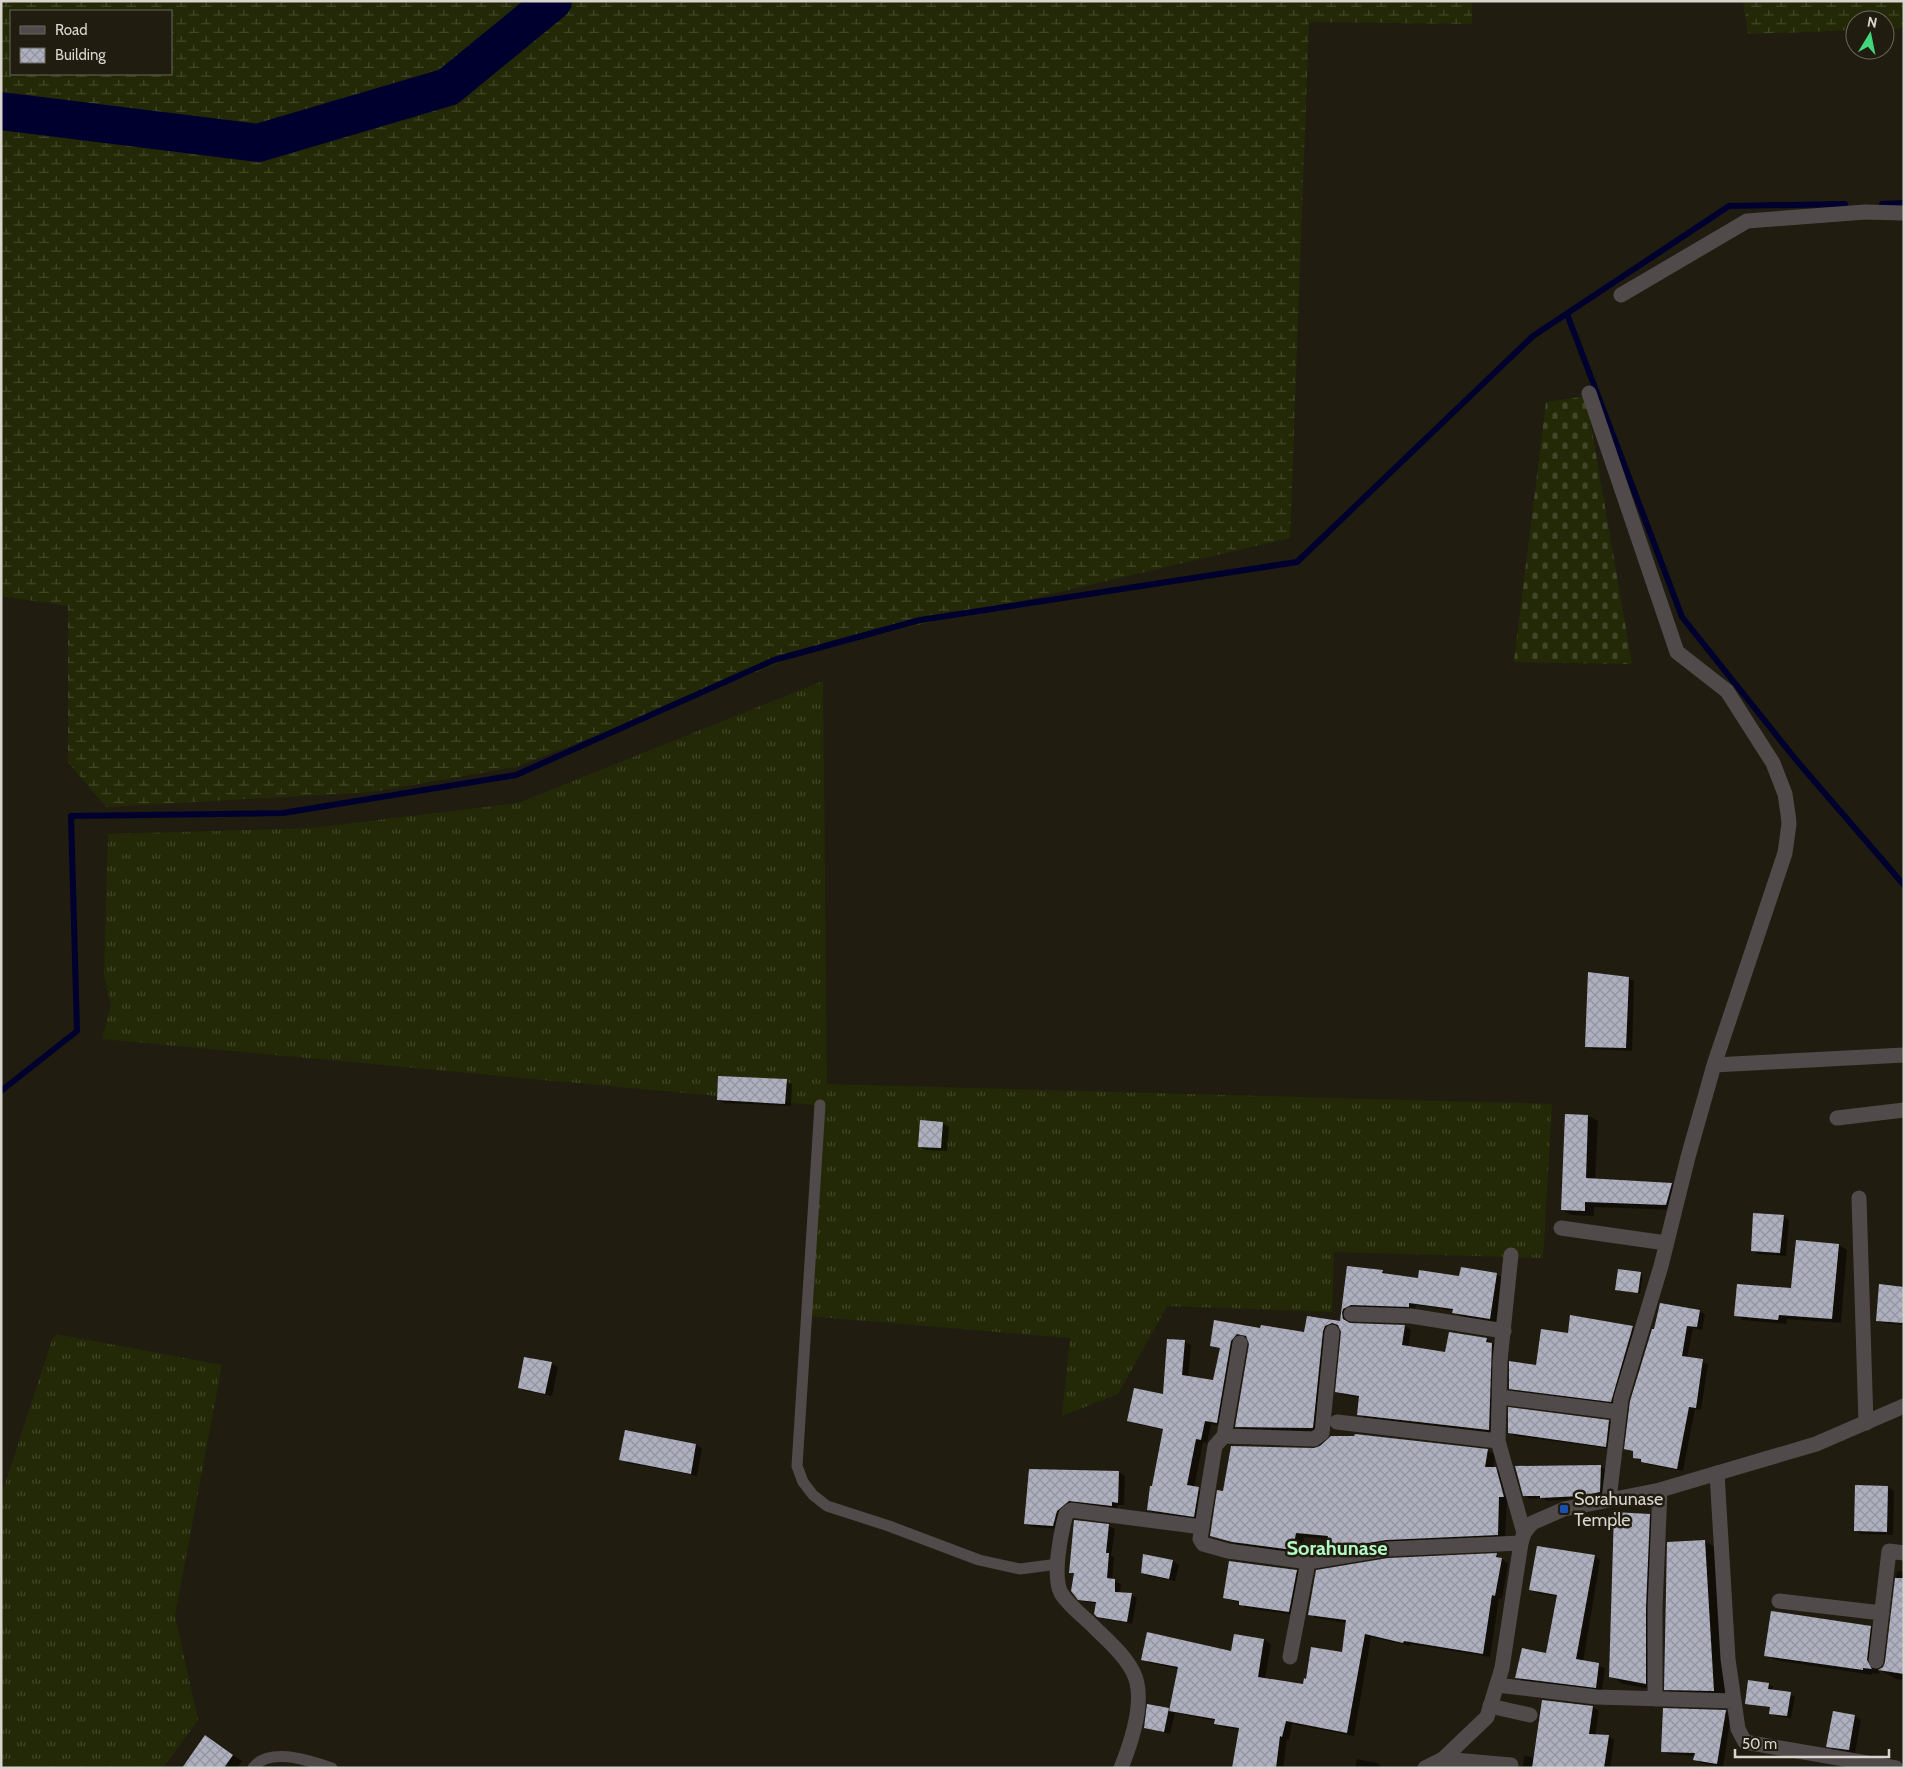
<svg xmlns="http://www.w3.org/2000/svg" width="1905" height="1769" viewBox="0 0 1905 1769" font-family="Cabin,sans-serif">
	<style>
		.grass { fill: url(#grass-tufts) }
		.wetland { fill: url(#wetland-marsh); fill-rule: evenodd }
		.cemetery { fill: url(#cemetery-stones) }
		.shadow { fill: #0007 }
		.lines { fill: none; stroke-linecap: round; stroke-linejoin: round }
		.stream { stroke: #00002e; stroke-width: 6 }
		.river { stroke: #00002e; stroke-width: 38 }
		.building { fill: url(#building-cross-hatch) }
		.service { stroke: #514a4b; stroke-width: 11 }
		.minor { stroke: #514a4b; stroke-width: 15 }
		.tertiary { stroke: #514a4b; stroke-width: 15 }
		.transit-dot { fill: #1a4fb4; stroke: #201c10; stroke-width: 2 }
		.labels { text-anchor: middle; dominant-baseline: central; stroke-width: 5; stroke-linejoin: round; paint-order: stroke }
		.poi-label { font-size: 18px; fill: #d8d5ce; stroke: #201c10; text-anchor: start }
		.quarter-label { font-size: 20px; font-weight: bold; fill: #b2f8c4; stroke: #201c10 }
	</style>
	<defs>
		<pattern id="grass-tufts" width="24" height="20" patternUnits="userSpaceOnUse" patternTransform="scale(1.25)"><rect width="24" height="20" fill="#232907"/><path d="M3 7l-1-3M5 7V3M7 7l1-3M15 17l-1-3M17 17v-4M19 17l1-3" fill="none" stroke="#42472a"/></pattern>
		<pattern id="wetland-marsh" width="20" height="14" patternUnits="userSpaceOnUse" patternTransform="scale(1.25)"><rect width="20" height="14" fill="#232907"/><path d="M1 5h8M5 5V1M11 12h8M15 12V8" fill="none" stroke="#42472a"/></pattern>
		<pattern id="cemetery-stones" width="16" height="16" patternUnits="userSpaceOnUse" patternTransform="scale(1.25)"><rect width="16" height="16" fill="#232907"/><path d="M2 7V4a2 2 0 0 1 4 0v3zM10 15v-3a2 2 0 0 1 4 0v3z" fill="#42472a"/></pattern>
		<pattern id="building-cross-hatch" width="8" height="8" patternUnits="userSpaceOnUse" patternTransform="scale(1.25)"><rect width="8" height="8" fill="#aeb0bf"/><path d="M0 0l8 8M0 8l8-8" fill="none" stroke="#93949f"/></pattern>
	</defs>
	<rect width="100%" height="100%" fill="#201c10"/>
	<path class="grass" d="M823 681 827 1084 1552 1104 1543 1258 1334 1252 1332 1312 1167 1306 1118 1394 1062 1416 1070 1338 808 1316 814 1105 102 1039 111 1005 104 976 108 834 312 828 518 803Z
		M56 1334 222 1365 175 1616 198 1720 163 1768H1V1487H4L52 1340Z"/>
	<path class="wetland" d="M1 1H1472V24L1309 22 1290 538 812 650 516 767 372 792 106 807 68 762V606L1 596ZM11 11H171V74H11Z
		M1743 1H1904V28L1885 29V20H1855V30L1748 34Z"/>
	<path class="cemetery" d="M1586 396 1632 664 1514 662 1546 402Z"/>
	<path class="shadow" d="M1628 978 1634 981 1632 1051 1592 1049 1586 1046Z
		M786 1081 792 1084 791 1106 724 1103 718 1100Z
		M1566 1115 1588 1116 1598 1121 1595 1179 1672 1184 1681 1190 1676 1210 1594 1207V1216L1572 1215 1562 1210Z
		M942 1123 949 1127 947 1151 925 1150 919 1146Z
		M1783 1216 1789 1220 1786 1256 1758 1254 1752 1250Z
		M1839 1245 1847 1250 1841 1323 1787 1319 1786 1324 1743 1320 1735 1315 1792 1290Z
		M1348 1267 1382 1271 1388 1275 1419 1280 1496 1274 1503 1278 1496 1322 1460 1316 1454 1311 1416 1305 1415 1309 1350 1312 1349 1323 1405 1326 1411 1330 1408 1347 1446 1354 1486 1339 1493 1343 1499 1348 1495 1433 1365 1418 1358 1414 1360 1398 1343 1395 1337 1391 1343 1332 1340 1327 1335 1326 1319 1431 1243 1430 1236 1426 1251 1344 1248 1338 1243 1337 1223 1426 1211 1424 1207 1443 1203 1442 1194 1488 1205 1492 1200 1519 1155 1513 1148 1510 1164 1430 1135 1424 1129 1420 1164 1396 1184 1341 1191 1345 1188 1377 1214 1382 1221 1349 1211 1345 1215 1321 1261 1329 1305 1333 1308 1317 1341 1323Z
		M1640 1274 1643 1275 1640 1294 1617 1289Z
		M1904 1288V1325L1884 1323 1877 1320Z
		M1699 1311 1705 1314 1702 1330 1693 1328 1687 1358 1708 1364 1701 1410 1695 1409 1683 1471 1648 1465 1634 1457V1452L1626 1449 1653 1330Z
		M1571 1316 1633 1327 1639 1330 1617 1404 1516 1391 1510 1388 1538 1366 1569 1334Z
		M552 1364 558 1367 552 1396 525 1391 519 1388Z
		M1609 1421 1615 1425 1612 1449 1515 1436 1509 1432Z
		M626 1431 696 1445 702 1448 697 1476 627 1463 621 1459Z
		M1487 1450 1495 1455 1493 1468 1503 1473 1511 1500H1507L1505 1538 1334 1553 1327 1549 1328 1539 1304 1537 1301 1554 1241 1546 1211 1536Z
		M1601 1467 1606 1470V1495L1588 1498 1547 1501 1543 1498 1530 1499 1524 1495Z
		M1119 1472 1125 1476 1124 1505H1118L1117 1508 1075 1504 1059 1529 1032 1527 1026 1524Z
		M1856 1486 1888 1487 1894 1491 1893 1535 1861 1534 1855 1531Z
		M1649 1515 1661 1522 1657 1690 1623 1684 1611 1676Z
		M1075 1521 1109 1526 1115 1529 1111 1556 1114 1557 1112 1580 1121 1584 1120 1594H1131L1137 1598 1132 1624 1104 1619 1098 1616 1097 1604 1085 1602 1079 1599 1075 1575 1071 1572Z
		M1705 1541 1718 1549 1727 1698 1679 1696 1666 1689Z
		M1496 1555 1508 1563 1502 1599 1499 1598 1490 1657 1410 1644V1646L1371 1637 1354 1736 1292 1724 1289 1740 1287 1739 1283 1768H1236L1240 1730 1222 1727 1215 1723 1216 1721 1175 1713 1170 1734 1145 1727 1149 1705 1171 1711 1178 1669 1149 1663 1143 1659 1232 1652 1235 1635 1264 1640 1271 1644 1265 1679 1304 1686 1343 1653 1347 1623 1316 1618 1309 1614Z
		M1594 1556 1600 1560 1583 1662 1605 1668 1602 1690 1523 1681 1517 1677 1547 1654 1558 1597 1536 1593 1530 1590Z
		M1173 1561 1179 1565 1175 1581 1148 1576 1142 1573Z
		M1297 1571 1303 1575 1295 1615 1246 1608 1240 1603 1225 1598Z
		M1897 1571 1904 1572V1680L1896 1679 1880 1670 1887 1662Z
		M1870 1627 1880 1632 1876 1666 1880 1674 1872 1673V1675L1775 1660 1765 1655Z
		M1769 1684 1773 1687 1772 1691 1795 1696 1791 1718 1775 1716 1771 1713V1708L1746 1703Z
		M1593 1707 1599 1711 1595 1735 1608 1736 1614 1740 1610 1768H1523L1524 1756 1535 1757Z
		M1725 1711 1731 1715 1723 1767 1701 1763 1695 1759V1756L1668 1754 1662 1751Z
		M1855 1716 1861 1720 1855 1753 1834 1749 1828 1746Z
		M215 1742 242 1761 237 1768H184Z
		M1357 1759 1377 1763 1383 1768H1355Z"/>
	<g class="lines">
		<path class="stream" d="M1882 204 1904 203
			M1567 314 1682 617 1797 761 1904 885
			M1 1091 77 1031 71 816 283 813 516 775 774 660 920 620 1297 562 1533 336 1729 206 1845 204"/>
		<path class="river" d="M1 111 258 143 448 87 553 1"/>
	</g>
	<path class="building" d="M1588 972 1629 977 1626 1048 1585 1047Z
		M718 1076 787 1079 785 1104 717 1100Z
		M1565 1114 1588 1115 1586 1178 1672 1183 1666 1205 1585 1202V1211L1561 1210Z
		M920 1120 943 1122 941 1148 918 1147Z
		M1753 1213 1784 1215 1780 1253 1751 1251Z
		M1796 1240 1839 1244 1832 1319 1779 1315 1778 1320 1734 1316 1737 1284 1791 1288Z
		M1347 1266 1383 1270 1382 1273 1418 1278 1419 1270 1459 1276 1461 1267 1497 1273 1490 1319 1452 1313 1453 1309 1409 1303V1307L1351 1305 1343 1309 1342 1313 1343 1319 1350 1323 1405 1325 1402 1345 1445 1352 1449 1332 1487 1338 1486 1342 1492 1343 1489 1430 1357 1415 1359 1396 1335 1392 1341 1332 1338 1325 1332 1323 1325 1326 1323 1331 1313 1428 1235 1427 1249 1344 1246 1336 1237 1334 1231 1341 1217 1423 1205 1421 1201 1440 1196 1439 1187 1485 1199 1487 1194 1517 1147 1510 1150 1486H1152L1163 1429 1127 1421 1134 1388 1163 1394 1167 1339 1185 1340 1182 1375 1213 1380 1220 1348 1210 1346 1214 1320 1260 1328 1261 1325 1304 1332 1307 1316 1340 1321Z
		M1618 1269 1641 1272 1638 1293 1615 1290Z
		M1879 1284 1904 1287 1903 1323 1876 1321Z
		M1660 1303 1700 1310 1697 1327 1687 1326 1682 1356 1703 1359 1696 1408 1689 1407 1677 1469 1641 1462V1459L1633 1458V1451L1624 1449 1630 1401 1652 1329H1654Z
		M1570 1315 1633 1326 1611 1402 1509 1389V1361L1536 1365 1541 1329 1568 1333Z
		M524 1357 552 1362 545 1394 518 1388Z
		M1508 1407 1609 1420 1606 1447 1508 1433Z
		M625 1430 696 1444 691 1474 619 1460Z
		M1355 1434 1488 1449 1485 1467H1496L1504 1497H1499L1498 1535 1386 1540 1326 1550 1328 1536 1296 1533 1293 1550 1232 1542 1210 1536 1217 1490 1223 1491 1231 1446 1314 1448 1320 1446 1331 1436H1354Z
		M1601 1465 1600 1492 1581 1496 1540 1498V1496H1523L1515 1466Z
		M1029 1469 1119 1471 1118 1503 1112 1502V1506L1069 1501 1057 1511 1053 1526 1024 1524Z
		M1855 1485 1888 1486 1887 1532 1854 1531Z
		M1614 1512 1650 1514 1646 1608V1684L1609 1677Z
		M1074 1520 1109 1524 1106 1553H1109L1107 1578 1115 1579V1592L1132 1593 1127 1622 1097 1617 1094 1614 1096 1602 1078 1600 1071 1591 1074 1573H1069Z
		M1705 1540 1714 1691 1664 1690 1667 1542Z
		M1537 1546 1595 1555 1576 1659 1599 1663 1596 1688 1515 1678 1522 1648 1546 1653 1557 1595 1529 1590Z
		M1497 1553 1496 1557 1502 1558 1495 1596 1492 1595 1483 1654 1404 1641 1403 1643 1365 1634 1347 1733 1286 1721 1282 1737 1280 1736 1276 1768H1232L1239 1728 1214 1724 1215 1719 1169 1711 1178 1667 1141 1660 1147 1632 1231 1651 1234 1634 1264 1639 1258 1677 1303 1684 1304 1678 1306 1679 1311 1647 1342 1652 1346 1620 1308 1615 1316 1570 1388 1558Z
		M1143 1554 1173 1560 1169 1579 1141 1573Z
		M1229 1561 1297 1570 1289 1612 1239 1605V1601L1223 1598Z
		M1895 1578H1904V1674L1878 1670 1883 1667 1885 1662Z
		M1771 1611 1871 1626 1867 1660 1872 1669 1863 1668V1670L1764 1656Z
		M1748 1680 1769 1683 1768 1689 1791 1692 1787 1716 1769 1714 1770 1707 1745 1704Z
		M1542 1700 1593 1706 1589 1734 1609 1735 1604 1768H1532Z
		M1147 1704 1169 1708 1164 1732 1144 1728Z
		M1663 1708 1726 1710 1717 1764 1693 1760 1695 1753 1661 1752Z
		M1833 1711 1855 1715 1849 1750 1826 1747Z
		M205 1735 233 1755 224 1768H182Z"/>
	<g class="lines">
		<path class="service" d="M820 1105 797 1466 803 1482 813 1495 827 1506 889 1526 979 1560 1020 1569 1058 1564
			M253 1768C269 1746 310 1761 332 1768"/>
		<path class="minor" d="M1621 295 1747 221 1865 212 1904 213
			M1589 393 1677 652 1727 691 1773 763 1785 794 1788 814 1789 824 1785 853 1714 1065 1688 1157 1661 1266 1621 1399 1609 1499
			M1714 1065 1904 1055
			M1837 1118 1904 1110
			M1859 1198 1866 1423
			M1561 1228 1666 1243
			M1511 1255 1500 1361 1498 1441 1524 1533
			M1351 1314 1411 1316 1504 1331
			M1332 1332 1322 1433 1314 1439 1224 1436 1215 1446 1202 1527 1200 1539 1203 1544 1228 1551 1308 1562 1387 1549 1521 1543
			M1500 1397 1619 1412
			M1337 1422 1498 1441
			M1224 1436 1240 1343
			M1717 1473 1728 1659 1738 1729 1745 1742 1896 1768
			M1779 1601 1882 1613
			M1290 1657 1308 1562
			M1876 1661 1889 1551 1904 1553
			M1497 1685 1596 1697 1734 1701
			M1655 1699V1608L1660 1490
			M1490 1706 1530 1715
			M1443 1759 1511 1765
			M1121 1768C1131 1743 1147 1698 1133 1672 1124 1654 1107 1640 1093 1626 1083 1616 1068 1605 1061 1593 1052 1576 1061 1532 1066 1514L1071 1510 1086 1512 1202 1527"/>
		<path class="tertiary" d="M1425 1768 1443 1759 1487 1717 1502 1668 1521 1543 1524 1533 1532 1523 1564 1509 1660 1490 1816 1444 1904 1406"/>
	</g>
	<rect class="transit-dot" x="1559" y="1504" width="10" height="10" rx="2.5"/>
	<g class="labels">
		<g class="poi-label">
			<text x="1574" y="1499">Sorahunase<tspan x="1574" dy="21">Temple</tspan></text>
		</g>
		<g class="quarter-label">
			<text x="1337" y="1548">Sorahunase</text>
		</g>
	</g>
	<rect width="1905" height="1769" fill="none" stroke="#d8d5ce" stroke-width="5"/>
	<rect x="10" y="10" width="162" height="65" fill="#201c10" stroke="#6a665c"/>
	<rect x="20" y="26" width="25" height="8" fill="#514a4b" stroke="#6a665c"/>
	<text x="55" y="35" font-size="15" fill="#d8d5ce">Road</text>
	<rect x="20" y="48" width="25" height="15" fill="url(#building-cross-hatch)" stroke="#6a665c"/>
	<text x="55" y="60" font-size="15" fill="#d8d5ce">Building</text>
	<g transform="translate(1870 35) rotate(10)"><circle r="24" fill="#201c10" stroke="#6a665c"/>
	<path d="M0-4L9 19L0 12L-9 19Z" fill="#43d77b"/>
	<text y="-8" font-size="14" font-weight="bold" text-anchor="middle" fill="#d8d5ce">N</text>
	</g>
	<path d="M1735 1749v8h154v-8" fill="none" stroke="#d8d5ce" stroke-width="2.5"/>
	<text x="1742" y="1749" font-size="15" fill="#d8d5ce" stroke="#201c10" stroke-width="4" paint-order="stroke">50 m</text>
</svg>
